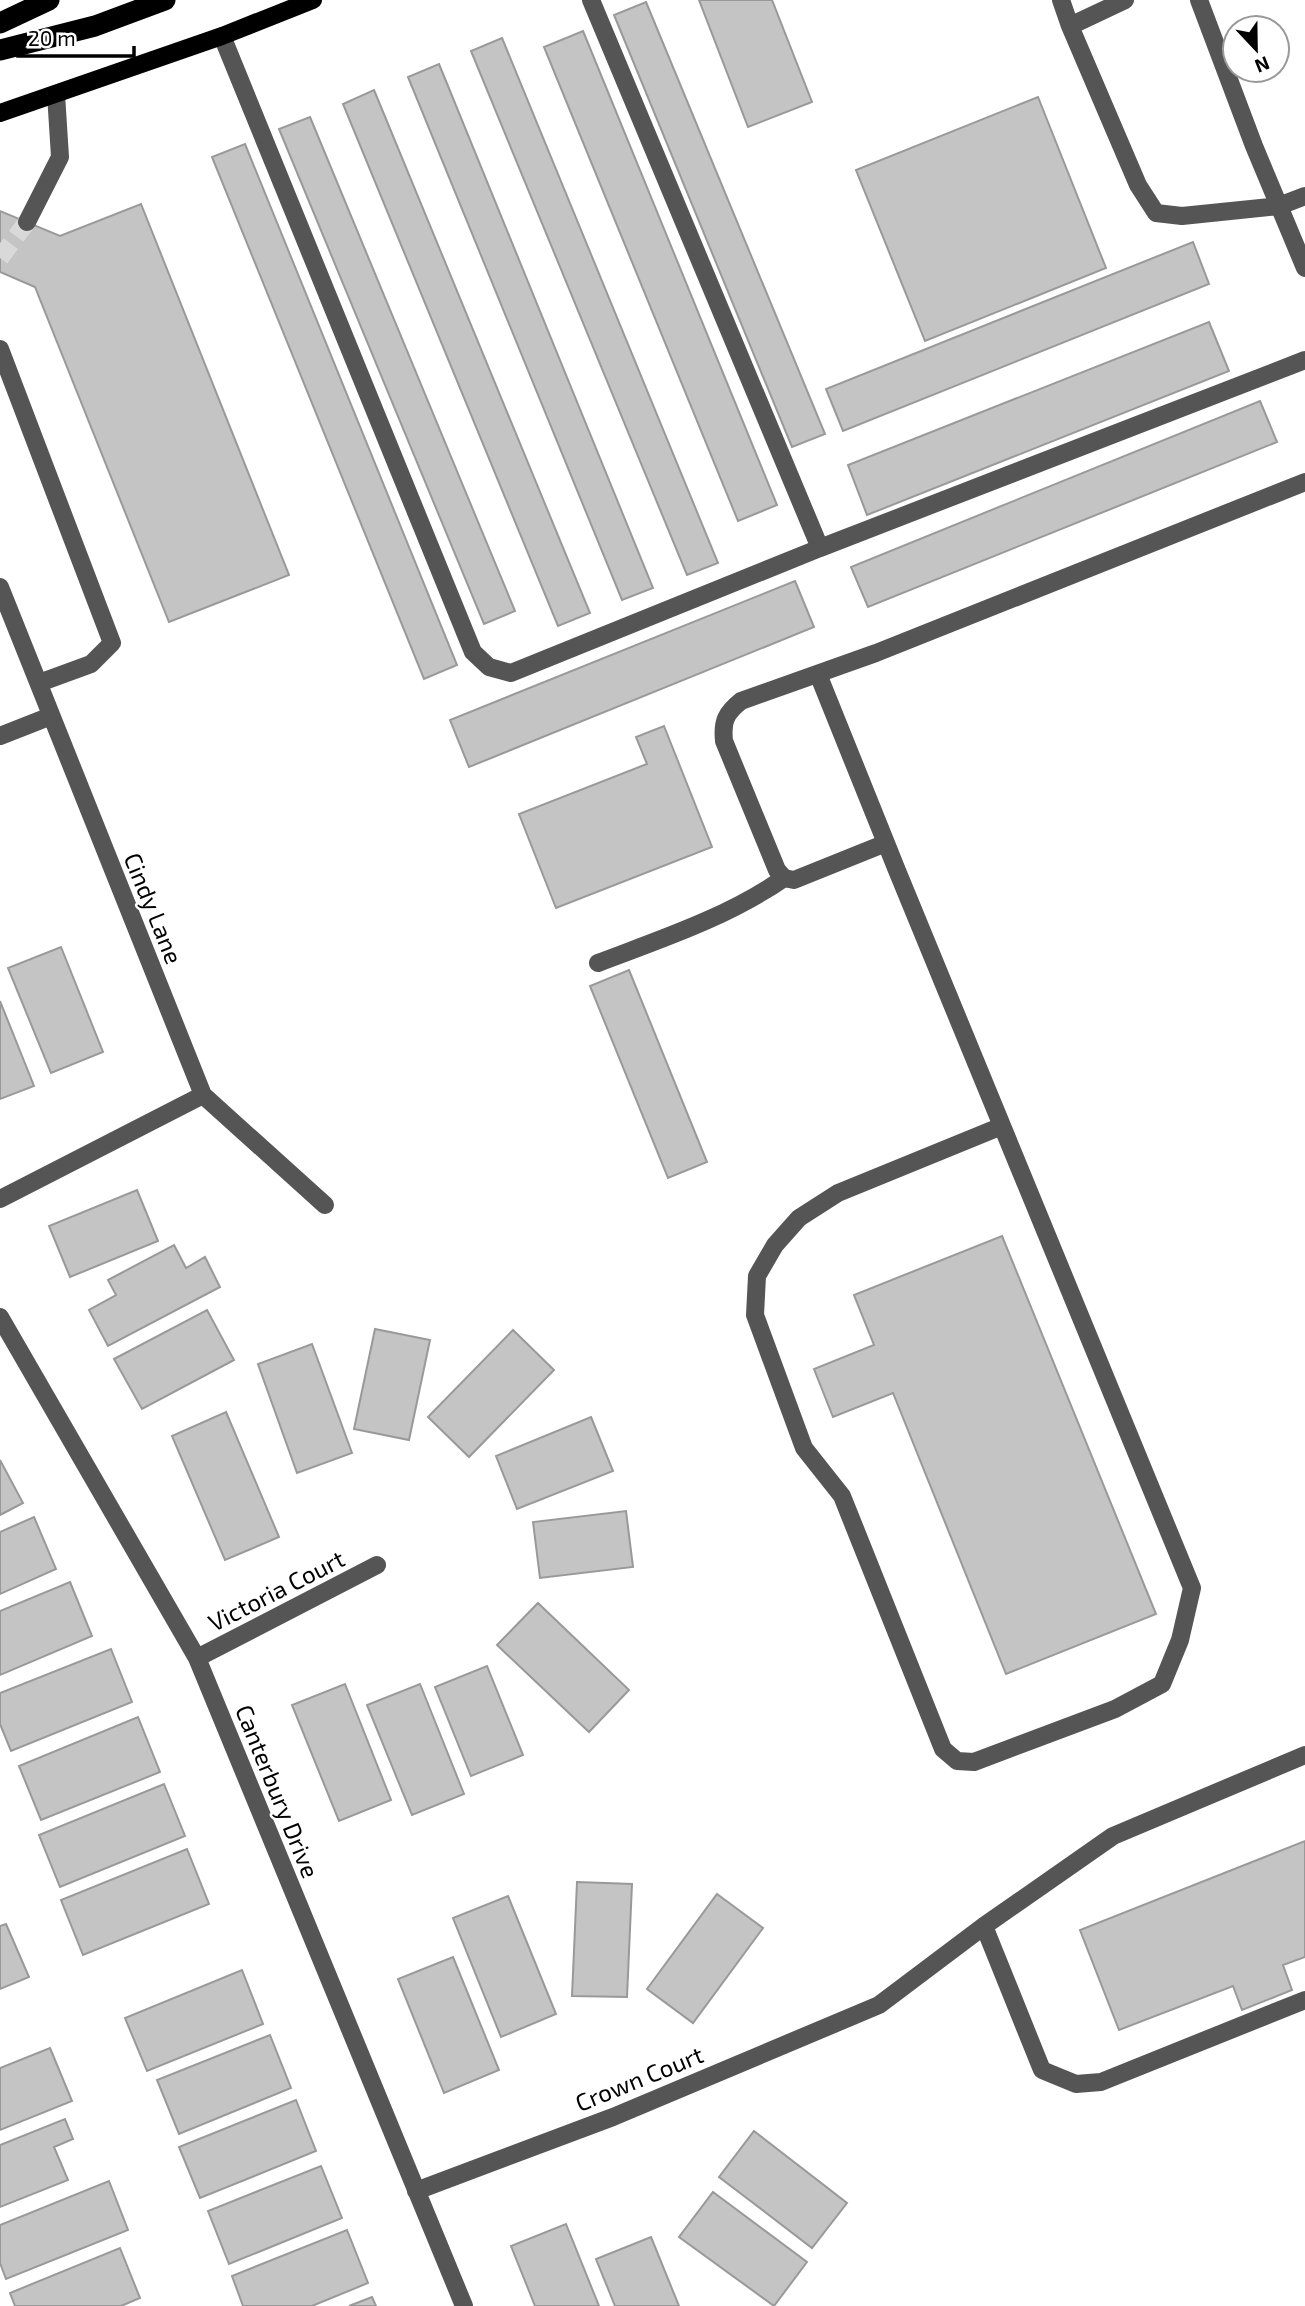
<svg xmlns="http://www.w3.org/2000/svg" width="1305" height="2306" viewBox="0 0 1305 2306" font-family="'Exo 2',sans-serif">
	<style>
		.building { fill: #c4c4c4; stroke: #999; stroke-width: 2 }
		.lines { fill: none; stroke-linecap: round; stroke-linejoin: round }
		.minor-tunnel { stroke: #d9d9d9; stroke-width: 18; stroke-dasharray: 18 9; stroke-linecap: butt }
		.minor { stroke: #555; stroke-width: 18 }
		.major { stroke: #000; stroke-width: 18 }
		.highway { stroke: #000; stroke-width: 21 }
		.labels { text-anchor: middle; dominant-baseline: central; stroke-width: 5; stroke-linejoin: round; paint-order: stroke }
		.street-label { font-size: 24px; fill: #000; stroke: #fff }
	</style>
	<rect width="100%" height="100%" fill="#fff"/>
	<path class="building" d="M699 0H772L812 102 748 127Z
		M646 2 825 434 792 447 614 15Z
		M583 31 777 505 738 521 544 47Z
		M502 38 718 563 687 575 471 51Z
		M439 64 653 588 622 600 408 77Z
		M374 90 590 613 558 626 343 104Z
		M1038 97 1106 268 925 341 856 170Z
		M310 117 515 611 484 624 279 129Z
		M245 144 457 665 424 679 212 157Z
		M141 204 289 575 169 622 35 287 0 272V211L60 236Z
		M1193 242 1209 284 843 431 826 389Z
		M1209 322 1229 371 867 515 848 465Z
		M1260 401 1277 442 868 607 851 567Z
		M795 581 814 627 469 767 450 720Z
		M664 726 712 847 556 908 519 814 647 764 636 737Z
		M61 947 103 1052 51 1073 8 968Z
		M629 970 707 1162 668 1178 590 986Z
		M0 1001 34 1086 0 1099Z
		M137 1190 158 1241 70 1277 49 1226Z
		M1002 1236 1156 1614 1006 1674 893 1393 833 1417 814 1369 874 1345 854 1295Z
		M174 1245 186 1268 205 1257 220 1287 108 1346 89 1310 116 1295 108 1280Z
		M207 1310 234 1360 142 1409 114 1359Z
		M375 1329 430 1340 409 1440 354 1429Z
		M513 1330 554 1370 469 1457 428 1417Z
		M312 1344 352 1453 297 1473 258 1364Z
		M226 1412 279 1537 225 1560 172 1436Z
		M591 1417 613 1471 517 1509 496 1456Z
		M0 1460 23 1503 0 1515Z
		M626 1511 633 1567 540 1578 533 1522Z
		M34 1517 56 1569 0 1594V1532Z
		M70 1582 92 1636 0 1675V1611Z
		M538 1603 629 1690 589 1732 497 1645Z
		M111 1649 132 1702 11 1751 0 1724V1693Z
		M487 1666 523 1755 471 1776 435 1687Z
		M345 1684 391 1800 339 1821 292 1705Z
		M420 1684 464 1794 412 1815 367 1705Z
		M138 1717 160 1772 41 1820 19 1766Z
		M164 1784 185 1836 60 1887 39 1835Z
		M1305 1841V1957L1283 1965 1292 1990 1242 2010 1233 1986 1119 2030 1080 1930Z
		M187 1849 209 1904 83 1955 61 1900Z
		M577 1882 632 1884 627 1997 572 1996Z
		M717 1894 763 1928 693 2023 647 1989Z
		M508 1896 556 2014 501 2037 453 1918Z
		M6 1924 29 1977 0 1989V1926Z
		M453 1957 499 2070 444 2093 398 1979Z
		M242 1970 263 2024 147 2071 125 2018Z
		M270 2035 291 2088 179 2134 157 2080Z
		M50 2048 72 2101 0 2130V2068Z
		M296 2100 316 2151 200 2198 179 2147Z
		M65 2119 73 2139 54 2147 68 2180 0 2207V2145Z
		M754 2131 847 2203 812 2248 719 2177Z
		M321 2166 342 2218 229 2264 208 2211Z
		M109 2181 128 2230 6 2279 0 2263V2225Z
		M713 2192 807 2262 774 2306 679 2237Z
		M566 2224 599 2306H535L511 2246Z
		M347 2230 368 2283 312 2306H243L232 2276Z
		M651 2237 679 2306H615L596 2259Z
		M120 2248 140 2298 121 2306H15L10 2293Z
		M372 2297 376 2306H349Z"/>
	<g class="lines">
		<path class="minor-tunnel" d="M0 258 27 222"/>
		<path class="minor" d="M1061 0 1070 26
			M1125 0 1070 26 1138 185 1156 213 1182 216 1279 206 1305 196
			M1199 0 1254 146 1305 268
			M222 36 473 652 489 667 511 673 820 548 591 0
			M27 222 60 157 56 94
			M0 349 112 643 91 664 39 683
			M820 548 1305 360
			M0 587 203 1095 325 1205
			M818 674 886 843 794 880 784 878 777 870 724 741C722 721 726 713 741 701L876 653 1305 482
			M0 736 51 716
			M886 843 896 868 1192 1588 1180 1640 1162 1684 1115 1709 974 1762 957 1761 943 1749 842 1496 804 1448 755 1315 757 1276 775 1245 799 1218 838 1193 1002 1126
			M598 963C661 939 728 917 784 878
			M0 1199 203 1095
			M0 1317 197 1658 464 2306
			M197 1658 377 1565
			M984 1926 1042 2070 1076 2084 1101 2082 1305 2000
			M416 2191 613 2117 879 2005 984 1926 1113 1836 1305 1755"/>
		<path class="major" d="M0 113 222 36 313 0"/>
		<path class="highway" d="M0 23 49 0
			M0 50 95 26 165 0"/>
	</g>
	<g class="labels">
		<g class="street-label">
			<text transform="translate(154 908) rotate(68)">Cindy Lane</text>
			<text transform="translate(276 1590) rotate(-27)">Victoria Court</text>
			<text transform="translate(278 1791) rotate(68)">Canterbury Drive</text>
			<text transform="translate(639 2078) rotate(-22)">Crown Court</text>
		</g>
	</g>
	<g transform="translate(1256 49) rotate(158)"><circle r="33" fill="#ffffff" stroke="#999999" stroke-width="2"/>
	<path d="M0-5L12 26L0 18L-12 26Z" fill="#000000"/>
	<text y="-10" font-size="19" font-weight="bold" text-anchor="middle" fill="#000000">N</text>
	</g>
	<path d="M18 46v10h116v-10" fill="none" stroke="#000000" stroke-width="3.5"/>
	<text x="28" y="46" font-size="21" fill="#000000" stroke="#ffffff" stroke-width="5" paint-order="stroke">20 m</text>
</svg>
